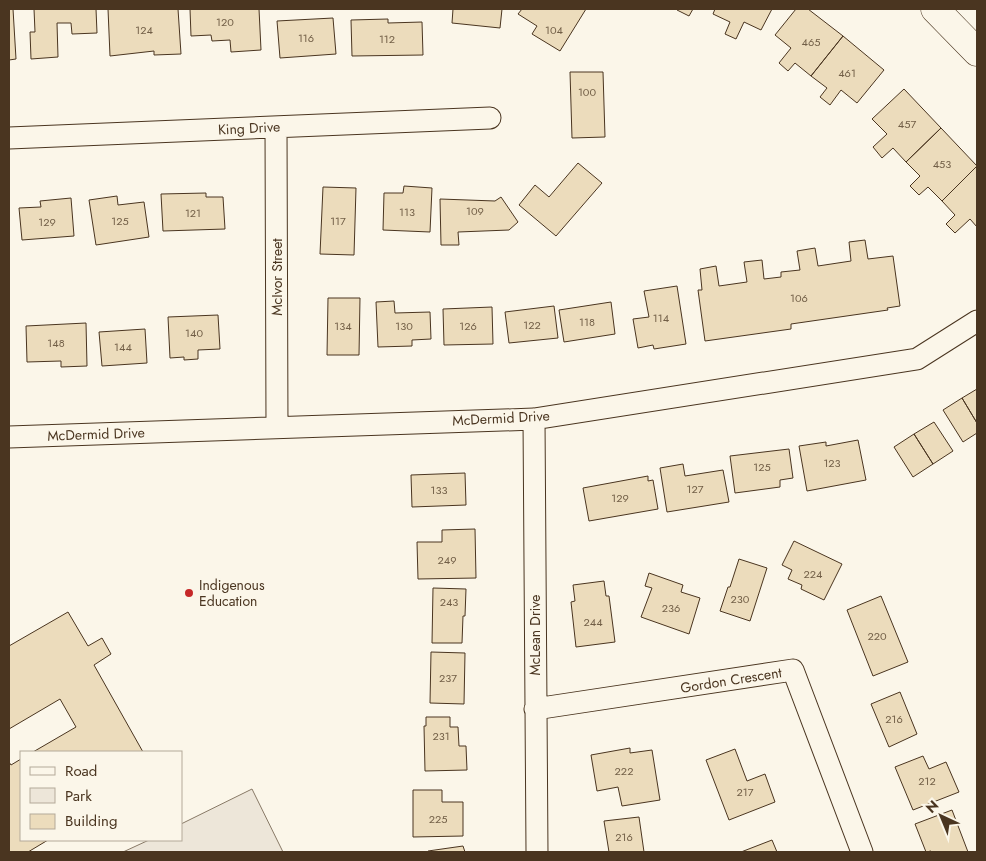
<svg xmlns="http://www.w3.org/2000/svg" width="986" height="861" viewBox="0 0 986 861" font-family="Jost,sans-serif">
	<style>
		.green { fill: #ede6d9; stroke: #887966 }
		.building { fill: #ecdcbc; stroke: #4a3520 }
		.lines { fill: none; stroke-linecap: round; stroke-linejoin: round }
		.street-casing { stroke: #4a3520; stroke-width: 23 }
		.secondary-casing { stroke: #4a3520; stroke-width: 29 }
		.street { stroke: #fbf6e9; stroke-width: 21 }
		.secondary { stroke: #fbf6e9; stroke-width: 28 }
		.poi-dot { fill: #c62828; stroke: #fbf6e9; stroke-width: 2 }
		.labels { text-anchor: middle; dominant-baseline: central; stroke-width: 4; stroke-linejoin: round; paint-order: stroke }
		.number-label { font-size: 11px; fill: #725f47 }
		.street-label { font-size: 14px; fill: #4a3520; stroke: #fbf6e9 }
		.poi-label { font-size: 14px; fill: #4a3520; stroke: #fbf6e9; text-anchor: start }
	</style>
	<rect width="100%" height="100%" fill="#fbf6e9"/>
	<path class="green" d="M252 789 283 852H123L149 840H181V824Z"/>
	<path class="building" d="M9 9H13L16 59 9 60Z
		M34 9H96L97 33 72 34 71 23H57L58 57 31 59 30 32H35Z
		M108 9H178L181 54 154 55V51L110 56Z
		M190 9H259L261 50 231 52 230 40 212 41 211 35 191 36Z
		M453 9H502L500 28 452 23Z
		M522 9H586L560 51 532 34 537 26 518 14Z
		M678 9H693L689 16 677 10Z
		M715 9H772L761 30 744 22 736 39 725 34 730 22 713 14Z
		M796 9H808L843 36 811 76 795 63 788 71 779 63 791 48 775 35Z
		M333 18 336 54 280 58 277 21Z
		M388 19V23L422 22 423 55 352 56 351 20Z
		M843 36 884 70 857 103 841 90 830 105 820 97 827 88 811 76Z
		M570 72H603L605 137 572 138Z
		M904 89 941 128 906 162 893 148 882 158 873 147 887 134 872 119Z
		M941 128 977 166 942 201 928 187 919 195 910 186 920 176 906 162Z
		M578 163 602 183 556 236 519 205 535 185 549 197Z
		M977 166V227L970 219 955 233 946 224 955 215 942 201Z
		M404 186 432 188 430 232 383 230 384 193H403Z
		M323 187 356 188 354 255 320 254Z
		M206 193V197H223L225 229 163 231 161 194Z
		M117 196 118 205 144 202 149 237 96 245 89 200Z
		M501 197 518 222 509 230 458 232 459 245H441L440 199 495 201Z
		M71 198 74 236 22 240 19 208 41 207 40 201Z
		M865 240 868 259 893 256 900 306 887 308 888 310 791 324V329L705 341 698 290H702L700 269 716 266 719 286 747 282 744 262 762 260 764 279 781 277V272L800 270 797 251 815 248 818 266 851 261 849 242Z
		M677 286 686 344 654 349 653 345 638 348 633 319 649 317 644 291Z
		M328 298H360L359 355H327Z
		M394 301 395 313 430 312 431 339 412 340V346L378 347 376 302Z
		M611 302 615 334 564 342 559 310Z
		M554 306 558 338 509 343 505 312Z
		M492 307 493 344 444 345 443 309Z
		M218 315 220 349 198 350V359L184 360V357L170 358 168 317Z
		M86 323 87 366 61 367V361L27 362 26 326Z
		M145 329 147 363 102 366 99 332Z
		M977 389V423L962 398Z
		M962 398 977 423V433L963 442 943 410Z
		M934 422 953 451 933 464 914 434Z
		M914 434 933 464 913 477 894 447Z
		M858 440 866 480 807 491 799 446 826 442V446Z
		M789 449 793 478 780 480V487L735 493 730 456Z
		M683 464 685 476 723 470 729 502 667 512 660 468Z
		M465 473 466 505 412 507 411 475Z
		M648 476V481L653 480 658 509 589 521 583 488Z
		M475 529 476 578 418 579 417 542H442V530Z
		M794 541 842 564 824 600 801 589 802 585 788 579 792 570 782 565Z
		M739 559 767 568 750 621 720 611 728 587H730Z
		M649 573 683 585 681 592 700 598 689 634 641 617 652 588 645 586Z
		M604 581 606 596H609L615 642 576 647 571 602 575 601 573 585Z
		M433 588 466 589 465 616H463L462 643H432Z
		M881 596 908 662 873 676 847 610Z
		M68 612 88 646 102 638 111 654 94 665 143 752H33L76 727 60 699 9 729V646Z
		M431 652 465 653 464 704 430 703Z
		M900 692 917 734 889 747 871 704Z
		M426 717H450V727H458L459 746H466L467 770 425 771 424 726H426Z
		M630 748V753L652 750 660 800 622 806 618 787 597 791 591 755Z
		M735 749 747 781 765 774 775 802 729 820 706 760Z
		M923 756 929 769 946 762 959 792 913 810 895 767Z
		M21 759V840H48L28 852H9V762L11 765Z
		M413 790H442V802H463V836L413 837Z
		M952 810 968 852H931V851L926 852 915 824Z
		M639 817 644 852H609L604 821Z
		M772 840 777 852H741Z
		M463 846 465 852H428V851Z"/>
	<g class="lines">
		<g class="street-casing">
			<path id="street" d="M276 127 277 427
				M9 138 490 118
				M534 419 537 852
				M9 437 534 419 917 359 977 321
				M535 709 793 670 862 852"/>
		</g>
		<g class="secondary-casing">
			<path id="secondary" d="M935 9 977 52"/>
		</g>
		<use href="#street" class="street"/>
		<use href="#secondary" class="secondary"/>
	</g>
	<circle class="poi-dot" cx="189" cy="593" r="5"/>
	<g class="labels">
		<g class="number-label">
			<text x="225" y="22">120</text>
			<text x="144" y="30">124</text>
			<text x="554" y="30">104</text>
			<text x="306" y="38">116</text>
			<text x="387" y="39">112</text>
			<text x="811" y="42">465</text>
			<text x="847" y="73">461</text>
			<text x="587" y="92">100</text>
			<text x="907" y="124">457</text>
			<text x="942" y="164">453</text>
			<text x="475" y="211">109</text>
			<text x="407" y="212">113</text>
			<text x="193" y="213">121</text>
			<text x="120" y="221">125</text>
			<text x="338" y="221">117</text>
			<text x="47" y="222">129</text>
			<text x="799" y="298">106</text>
			<text x="661" y="318">114</text>
			<text x="587" y="322">118</text>
			<text x="532" y="325">122</text>
			<text x="343" y="326">134</text>
			<text x="404" y="326">130</text>
			<text x="468" y="326">126</text>
			<text x="194" y="333">140</text>
			<text x="56" y="343">148</text>
			<text x="123" y="347">144</text>
			<text x="832" y="463">123</text>
			<text x="762" y="467">125</text>
			<text x="695" y="489">127</text>
			<text x="439" y="490">133</text>
			<text x="620" y="498">129</text>
			<text x="447" y="560">249</text>
			<text x="813" y="574">224</text>
			<text x="740" y="599">230</text>
			<text x="449" y="602">243</text>
			<text x="671" y="608">236</text>
			<text x="593" y="622">244</text>
			<text x="877" y="636">220</text>
			<text x="448" y="678">237</text>
			<text x="894" y="719">216</text>
			<text x="441" y="736">231</text>
			<text x="624" y="771">222</text>
			<text x="927" y="781">212</text>
			<text x="745" y="792">217</text>
			<text x="438" y="819">225</text>
			<text x="624" y="837">216</text>
		</g>
		<g class="street-label">
			<text transform="translate(249 128) rotate(-3)">King Drive</text>
			<text transform="translate(277 277) rotate(-90)">McIvor Street</text>
			<text transform="translate(501 418) rotate(-3)">McDermid Drive</text>
			<text transform="translate(96 434) rotate(-2)">McDermid Drive</text>
			<text transform="translate(535 635) rotate(-90)">McLean Drive</text>
			<text transform="translate(731 680) rotate(-9)">Gordon Crescent</text>
		</g>
		<g class="poi-label">
			<text x="199" y="585">Indigenous<tspan x="199" dy="16">Education</tspan></text>
		</g>
	</g>
	<rect width="986" height="861" fill="none" stroke="#4a3520" stroke-width="20"/>
	<rect x="20" y="751" width="162" height="90" fill="#fbf6e9" stroke="#b4a999"/>
	<rect x="30" y="767" width="25" height="8" fill="#fbf6e9" stroke="#b4a999"/>
	<text x="65" y="776" font-size="15" fill="#4a3520">Road</text>
	<rect x="30" y="788" width="25" height="15" fill="#ede6d9" stroke="#b4a999"/>
	<text x="65" y="801" font-size="15" fill="#4a3520">Park</text>
	<rect x="30" y="814" width="25" height="15" fill="#ecdcbc" stroke="#b4a999"/>
	<text x="65" y="826" font-size="15" fill="#4a3520">Building</text>
	<g transform="translate(941 816) rotate(316)" stroke="#fbf6e9" stroke-width="4" paint-order="stroke">
	<path d="M0-4L9 19L0 12L-9 19Z" fill="#4a3520"/>
	<text y="-8" font-size="14" font-weight="bold" text-anchor="middle" fill="#4a3520">N</text>
	</g>
</svg>
